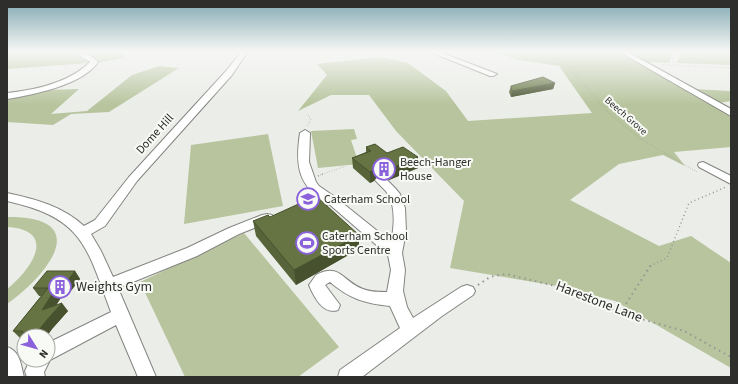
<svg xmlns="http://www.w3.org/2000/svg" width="738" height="384" viewBox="0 0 738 384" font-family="'Source Sans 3',sans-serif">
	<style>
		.green { fill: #b7c49d }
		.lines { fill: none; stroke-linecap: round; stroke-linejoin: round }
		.minor-casing { stroke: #838481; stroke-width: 2 }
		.path-far2 { stroke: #959692; stroke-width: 1; stroke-dasharray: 0.5 2; stroke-linecap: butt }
		.path-far1 { stroke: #959692; stroke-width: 1.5; stroke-dasharray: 1 3; stroke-linecap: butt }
		.path { stroke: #959692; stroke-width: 2; stroke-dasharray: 1.5 4; stroke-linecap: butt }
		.minor { fill: #fff; fill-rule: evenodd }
		.wall { fill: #576439 }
		.shaded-wall { fill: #47512e }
		.building { fill: #657442; stroke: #47512e }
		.labels { text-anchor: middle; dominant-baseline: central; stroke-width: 4; stroke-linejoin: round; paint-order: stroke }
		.far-street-label { font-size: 10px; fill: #2e2f2d; stroke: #f8faf5 }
		.street-label { font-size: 12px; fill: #2e2f2d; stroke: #f8faf5 }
		.poi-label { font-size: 12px; fill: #2e2f2d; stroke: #f8faf5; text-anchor: start }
		.near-poi-label { font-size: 14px; fill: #2e2f2d; stroke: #f8faf5; text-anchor: start }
		.near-street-label { font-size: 14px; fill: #2e2f2d; stroke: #f8faf5 }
	</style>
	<rect width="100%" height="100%" fill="#ebede8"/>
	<path class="green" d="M7 51H69L89 63 7 69Z
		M78 51H121L124 58 97 63 98 59Z
		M489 51H618L693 89 731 91V101L711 104 731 116V147L674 152 685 166 663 155 619 164 570 200 659 246 691 236 731 263V368L615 301 557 286 450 268 464 201 396 131 369 95H331L298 111 327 75 317 64 380 57 408 63 446 91 468 121 592 113 559 66 519 60Z
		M624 51H677L672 54 669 63 648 62Z
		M701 51H731V65L677 63 680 55 687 52 692 54 702 53 703 52Z
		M159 66 179 68 109 112 71 114 53 125 7 122V98L28 95 46 90 79 89 51 114 87 111 132 75Z
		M354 129 357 139 351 140 359 164 318 168 311 131Z
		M268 134 283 206 184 224 191 145Z
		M7 217C95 216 48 275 7 304V289C31 270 59 230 7 227Z
		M244 233 339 347 298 377H185L140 282Z"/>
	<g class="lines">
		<g class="minor-casing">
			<path id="minor" d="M72 51C81 51 91 54 98 62 83 85 32 95 7 99V93C35 90 69 83 90 62Z
				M242 51H248L232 75 137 181 105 226 91 234 101 251 113 277 187 248 229 228 262 215 267 214 272 215 273 218 272 221 239 234 197 256 118 288 156 377H138L116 325 50 360 44 372 45 377H27L25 371 30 360H48V343L111 312C86 245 83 218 7 201V193C35 199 62 206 84 226L95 220 129 177 226 71Z
				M428 51H437L497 74 493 76H490Z
				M618 51H626L731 109V116Z
				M305 130 310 133 309 162 316 182 319 186 335 197 391 242C394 228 396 208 388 194 385 189 379 185 375 180L377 178H385L395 188 400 194 405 208 406 231 402 253 405 270 403 291 407 307 413 318 461 287 467 285 473 287 475 291 473 295 442 316 362 377H338L340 370 400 328 390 306C364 303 350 299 330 282L325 285 340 305 338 310C323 315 314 297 309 285L316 275C340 262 343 282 363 289 370 292 379 292 387 292L391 270 388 255 329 204 306 210 302 209 300 206 302 203 321 199C296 182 296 160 300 133Z
				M703 162 731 176V184L699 167 698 165 699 163Z
				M7 347C20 351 21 365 24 377H7Z"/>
		</g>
		<path class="path-far2" d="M512 51 568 67 631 65
			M663 65 731 68
			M672 65 675 55 680 51
			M568 67 609 113 641 139 697 172
			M307 126 311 120 308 115
			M320 175 346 166"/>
		<path class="path-far1" d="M318 176 323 174
			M650 266 667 258 689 203 726 187"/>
		<path class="path" d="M478 285 490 277 506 274 580 292 620 313 684 331 731 357
			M620 313 651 265"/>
		<use href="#minor" class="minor"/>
	</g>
	<path class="wall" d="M555 83 553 89 511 97 509 92 511 86Z
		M366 147 387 153 418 157V168L389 180 385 176H377L374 181 370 183 353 168 352 158 366 152Z
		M270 217 359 235V249L296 285 256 236 253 221Z
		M75 271 80 279 67 296H62L56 305 68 311 52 329 47 336H24V338H20L13 331 41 296H39L33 288Z"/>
	<path class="shaded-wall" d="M555 83 553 89 511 97 512 91Z
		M418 157V168L389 180V169Z
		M377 166V176L374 181 370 183V172Z
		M359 235V249L296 285 294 270Z
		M75 271 80 279 67 296 62 288Z
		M56 288 62 296 49 317 42 310Z
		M62 303 68 311 52 329 47 336H27L24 333 46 321Z"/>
	<path class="building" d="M543 77 555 83 512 91 511 86Z
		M375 144 387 153 403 147 418 157 389 169 385 166H377L374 170 370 172 352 158 371 151 366 147Z
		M316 196 359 235 294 270 253 221 268 215 270 217Z
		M47 271H75L62 288H56L42 310 62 303 46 321 39 330 24 333 22 331H13L48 288H33Z"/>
	<linearGradient id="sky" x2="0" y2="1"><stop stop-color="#81a8b2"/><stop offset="0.49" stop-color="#f6f7f5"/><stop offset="1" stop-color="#f6f7f5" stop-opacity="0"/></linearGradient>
	<rect width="738" height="105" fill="url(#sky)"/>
	<defs>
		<g id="building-ring" transform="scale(1.15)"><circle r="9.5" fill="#f8faf5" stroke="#8b62dc" stroke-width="1.5"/><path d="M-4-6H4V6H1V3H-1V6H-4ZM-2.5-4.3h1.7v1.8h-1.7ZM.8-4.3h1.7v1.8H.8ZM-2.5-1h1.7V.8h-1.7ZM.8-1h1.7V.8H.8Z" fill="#8b62dc"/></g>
		<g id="school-ring" transform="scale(1.15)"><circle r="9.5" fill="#f8faf5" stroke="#8b62dc" stroke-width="1.5"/><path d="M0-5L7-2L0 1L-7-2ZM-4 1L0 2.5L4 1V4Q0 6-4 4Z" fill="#8b62dc"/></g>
		<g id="stadium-ring" transform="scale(1.15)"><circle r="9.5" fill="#f8faf5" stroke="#8b62dc" stroke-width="1.5"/><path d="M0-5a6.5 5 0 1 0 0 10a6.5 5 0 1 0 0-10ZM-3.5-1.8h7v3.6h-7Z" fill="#8b62dc"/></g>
	</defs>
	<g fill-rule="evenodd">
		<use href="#building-ring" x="384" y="169"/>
		<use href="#school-ring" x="308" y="199"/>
		<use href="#stadium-ring" x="307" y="243"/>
		<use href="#building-ring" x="60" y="287"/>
	</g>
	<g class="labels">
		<g class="far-street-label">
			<text transform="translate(626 116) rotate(41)">Beech Grove</text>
		</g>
		<g class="street-label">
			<text transform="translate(155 134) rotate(-48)">Dome Hill</text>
		</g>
		<g class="poi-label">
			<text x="400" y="162">Beech-Hanger<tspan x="400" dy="14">House</tspan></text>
			<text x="324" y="199">Caterham School</text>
			<text x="322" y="236">Caterham School<tspan x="322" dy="14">Sports Centre</tspan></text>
		</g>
		<g class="near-poi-label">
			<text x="76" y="287">Weights Gym</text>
		</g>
		<g class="near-street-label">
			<text transform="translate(599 302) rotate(21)">Harestone Lane</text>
		</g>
	</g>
	<rect width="738" height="384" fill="none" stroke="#2e2f2d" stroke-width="16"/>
	<g transform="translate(36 348) rotate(127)"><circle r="19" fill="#f8faf5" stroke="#a7a9a5"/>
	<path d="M0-3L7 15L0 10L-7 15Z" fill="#8b62dc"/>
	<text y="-6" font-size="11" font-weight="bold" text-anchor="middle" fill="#2e2f2d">N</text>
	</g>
</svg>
